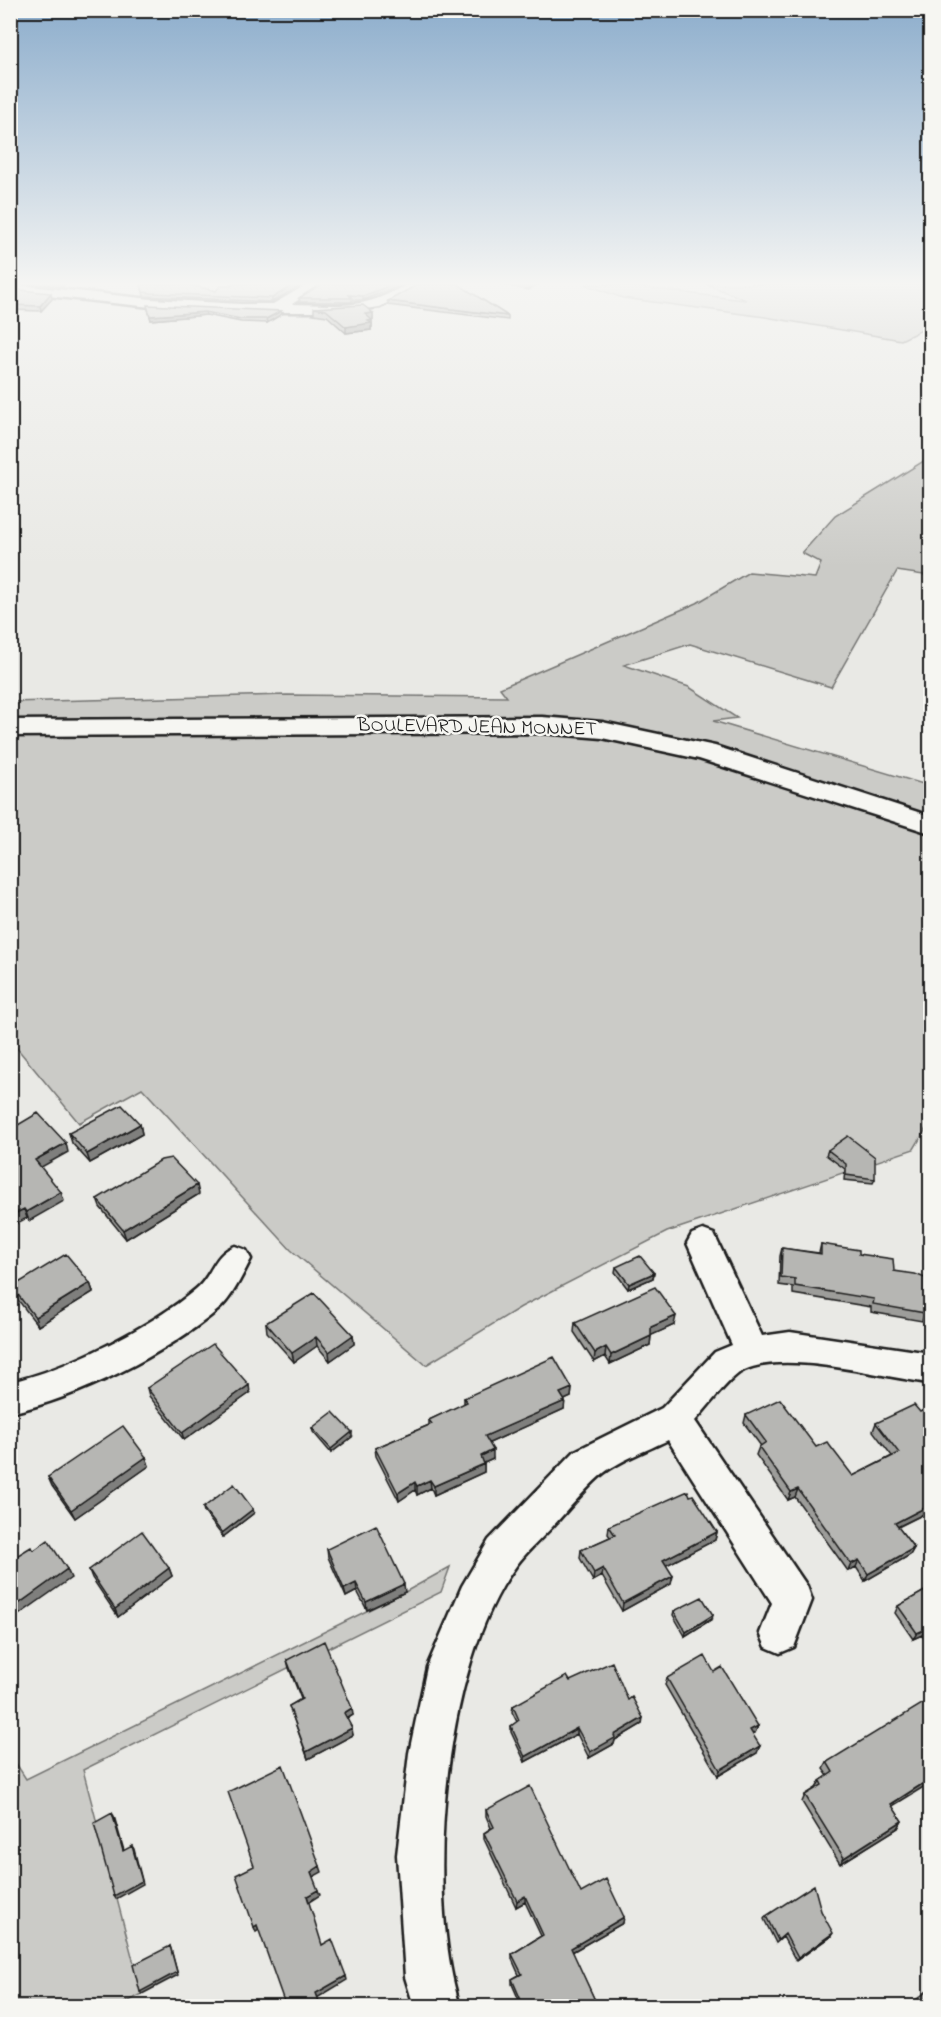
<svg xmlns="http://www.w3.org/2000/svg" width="941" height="2017" viewBox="0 0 941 2017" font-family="'Indie Flower',sans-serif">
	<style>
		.green { fill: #cbcbc7; stroke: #747472; stroke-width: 1.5 }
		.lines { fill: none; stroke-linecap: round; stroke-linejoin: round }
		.minor-casing { stroke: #1c1c1c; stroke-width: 5 }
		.tertiary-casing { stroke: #1c1c1c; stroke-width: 5 }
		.minor { fill: #f6f6f2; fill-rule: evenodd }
		.tertiary { fill: #f6f6f2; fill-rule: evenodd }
		.wall { fill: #9d9d9a; stroke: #1c1c1c; stroke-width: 1.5 }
		.shaded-wall { fill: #7f7f7d; stroke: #1c1c1c; stroke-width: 1.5 }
		.building { fill: #b6b6b3; stroke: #1c1c1c; stroke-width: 1.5 }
		.labels { text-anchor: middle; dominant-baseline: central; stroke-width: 5; stroke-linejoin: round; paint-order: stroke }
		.street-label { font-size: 20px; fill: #1c1c1c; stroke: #f6f6f2 }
	</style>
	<rect width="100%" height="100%" fill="#e9e9e5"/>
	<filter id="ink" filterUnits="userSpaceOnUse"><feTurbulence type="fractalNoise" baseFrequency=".0167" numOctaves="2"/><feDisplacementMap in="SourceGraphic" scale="12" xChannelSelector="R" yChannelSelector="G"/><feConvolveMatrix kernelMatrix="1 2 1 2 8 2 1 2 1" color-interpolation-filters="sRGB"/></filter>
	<g filter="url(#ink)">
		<path class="green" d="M584 284C638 284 692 295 746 300L706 284H930V326L901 340 765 317 623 298Z
			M930 457V576L897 571 831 687 690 644 624 665 689 687 737 718 713 721 930 786V1122L914 1149 667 1232 521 1307 426 1365 291 1250 142 1088 79 1123 11 1041 10 702 287 695 507 697 500 688 697 603 749 572 815 578 821 563 802 553 835 516Z
			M450 1567 441 1592 83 1770 142 1994 119 2006H11L10 1754 26 1779 405 1592Z"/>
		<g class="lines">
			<g class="minor-casing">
				<path id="minor" d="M10 284 151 299 241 304H273L308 284H324L292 304C317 304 348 308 373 300 393 294 400 284 422 284L380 307 342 312H241L151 307 10 292Z
					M703 1230 714 1234 762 1336 790 1332 930 1353V1383C884 1378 778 1347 739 1373 723 1385 709 1406 695 1421L807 1586 812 1600 794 1647 780 1653 766 1647 760 1633 772 1603 668 1440C648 1450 616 1462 600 1476 583 1491 568 1510 553 1526 541 1539 526 1552 516 1566 443 1665 424 1891 460 2006H414L405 1977 397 1855 409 1753 427 1667 462 1586 489 1540 575 1451 662 1408 715 1352 732 1345 687 1243 692 1234Z
					M235 1246 246 1250 251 1259C243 1274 232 1298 219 1309 166 1354 78 1398 10 1413V1382C66 1370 153 1326 196 1289 212 1276 214 1253 235 1246Z"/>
			</g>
			<g class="tertiary-casing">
				<path id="tertiary" d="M542 717 602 722 715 746 930 816V833L699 759 602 738 542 733 10 736V720Z"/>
			</g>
			<use href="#minor" class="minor"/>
			<use href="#tertiary" class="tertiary"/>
		</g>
		<path class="wall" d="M31 284H65L62 287Z
			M141 284H186L216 291 234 284H303L272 302 144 296Z
			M321 284H405L363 300H352V302H300L299 298Z
			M500 284H538L528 290Z
			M10 289 52 299 41 311 10 310Z
			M388 301 508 316V320L388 305Z
			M314 308 373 313V320H372V327H371V330L346 333 327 316 314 314Z
			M148 309 282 314 267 323 241 322 206 315 151 320Z
			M140 1124 142 1134 90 1163 72 1143 69 1133Z
			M828 1150 875 1179 873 1183 844 1180 845 1169 826 1155Z
			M199 1194 126 1239 100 1207 97 1199Z
			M821 1244 859 1254 894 1271 930 1280V1317L924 1315 922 1321 871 1312V1307L793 1294V1287L779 1285 780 1256 782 1248 819 1253Z
			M616 1267 654 1273 653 1278 628 1289 615 1272Z
			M90 1283 93 1292 38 1326 15 1296 12 1287Z
			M266 1323 353 1335 354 1344 330 1361 317 1346 294 1362 267 1332Z
			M575 1323 674 1325 651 1335 650 1345 610 1364 605 1356 594 1362 574 1332Z
			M147 1388 250 1393 184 1440 149 1396Z
			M572 1388 571 1397 564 1400V1409L489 1443 493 1459 484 1463V1472L434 1495 431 1488 417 1495 415 1490 399 1501 376 1456 375 1448 429 1425V1420L464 1404V1398Z
			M930 1407V1511L898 1527 914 1548 910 1555 865 1581 856 1567 848 1571 795 1497 788 1500 756 1455 759 1447 761 1446 744 1423 746 1415 816 1447 853 1476 892 1456 873 1431 876 1423 920 1412Z
			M312 1428 352 1437 331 1453 313 1432Z
			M146 1457 149 1466 75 1518 52 1486 48 1477Z
			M690 1496 717 1532 715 1540 666 1565 671 1584 622 1611 602 1576 593 1581 580 1558 581 1550 610 1537 608 1534 609 1526Z
			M203 1508 254 1513 223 1537 204 1512Z
			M327 1549 405 1592 367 1610 357 1591 346 1597 328 1557Z
			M169 1568 172 1576 118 1617 92 1578 89 1570Z
			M930 1588V1647L922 1635 913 1639 895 1613 898 1606Z
			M674 1611 712 1619 685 1636 673 1615Z
			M287 1660 353 1715 347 1719 353 1735 308 1759 289 1706 301 1699 289 1668Z
			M714 1672 758 1726 755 1733 752 1734 757 1753 718 1776 665 1685 667 1678Z
			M570 1681 628 1700 642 1724 615 1740 614 1744 589 1758 577 1734 525 1762 511 1732V1726L517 1722 512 1712 513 1706Z
			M827 1762 892 1806 902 1821 898 1828 840 1864 802 1802 805 1795 816 1788 820 1781 828 1776 823 1769Z
			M486 1810 581 1893 623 1923 572 1952 598 2007H522L512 1984V1979L519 1975 512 1959V1954L541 1936 525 1902 516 1907 484 1839V1833L491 1828 486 1816Z
			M821 1911 831 1936 796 1961 783 1937 776 1943 764 1919 766 1916Z"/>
		<path class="shaded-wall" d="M295 284H303L272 302V298Z
			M394 284H405L363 300V296Z
			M530 284H538L528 290V286Z
			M51 293 52 299 41 311 40 306Z
			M281 311 282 314 267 323 266 319Z
			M205 312 206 315 151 320 150 316Z
			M373 313V320L366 321 365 314Z
			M372 320V327H371V330L346 333V327Z
			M140 1124 142 1134 90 1163 87 1154Z
			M66 1143 68 1152 38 1169 35 1160Z
			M197 1185 199 1194 126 1239 123 1230Z
			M61 1192 64 1201 29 1221 26 1212Z
			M24 1209 27 1218 10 1227V1216Z
			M654 1273 653 1278 628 1289 629 1284Z
			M90 1283 93 1292 38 1326 35 1317Z
			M676 1316 674 1325 650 1336 651 1327Z
			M353 1335 354 1344 330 1361 329 1352Z
			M651 1336 650 1345 610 1364 611 1355Z
			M316 1337 317 1346 294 1362 292 1353Z
			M606 1347 605 1356 594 1362 595 1353Z
			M249 1385 250 1393 184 1440 182 1433Z
			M572 1388 571 1397 560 1402V1393Z
			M565 1401 564 1409 485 1445V1436Z
			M352 1432V1437L331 1453V1449Z
			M493 1450V1459L480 1465 481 1456Z
			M146 1457 149 1466 75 1518 71 1510Z
			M484 1464V1472L434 1495V1486Z
			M430 1480 431 1488 417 1495V1486Z
			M415 1482V1490L399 1501 398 1493Z
			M798 1489 795 1497 788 1500 791 1492Z
			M930 1505V1511L891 1530 895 1523Z
			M253 1509 254 1513 223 1537 222 1533Z
			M717 1532 715 1540 661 1568 663 1560Z
			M914 1548 910 1555 865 1581 868 1574Z
			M859 1560 856 1567 848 1571 851 1564Z
			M169 1568 172 1576 118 1617 115 1609Z
			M603 1568 602 1576 593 1581 594 1573Z
			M67 1569 71 1578 10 1621V1610Z
			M673 1576 671 1584 622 1611 623 1603Z
			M356 1583 357 1591 346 1597 344 1589Z
			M404 1584 405 1592 367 1610 366 1602Z
			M713 1615 712 1619 685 1636 686 1632Z
			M926 1629 922 1635 913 1639 917 1633Z
			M352 1708 353 1715 345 1720 344 1713Z
			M643 1718 642 1724 615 1740 614 1744 589 1758 590 1752 614 1735Z
			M758 1726 755 1733 747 1737 750 1730Z
			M352 1728 353 1735 308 1759 306 1752Z
			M577 1728V1734L525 1762V1757Z
			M760 1746 757 1753 718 1776 720 1770Z
			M930 1779V1783L886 1810 891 1804Z
			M112 1813 114 1816 125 1854 123 1851Z
			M902 1821 898 1828 840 1864 844 1858Z
			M132 1846 134 1849 143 1884 116 1899 114 1896Z
			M320 1866 322 1872 313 1877 311 1872Z
			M318 1890 320 1895 309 1902 307 1896Z
			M525 1896V1902L516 1907 517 1901Z
			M624 1917 623 1923 570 1953 571 1948Z
			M257 1925 259 1930 256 1932 254 1927Z
			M833 1933 831 1936 796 1961 798 1958Z
			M170 1946 171 1949 178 1975 142 1994 140 1992Z
			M346 1976 347 1980 317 1998 316 1993Z"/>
		<path class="building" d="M141 284H186L216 291 220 286H231L234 284H295L272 298 151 293 143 292Z
			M321 284H394L363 296 349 295 352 298H299Z
			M418 284H458L508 316 388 301Z
			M10 289 51 293 40 306 10 305Z
			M147 305 281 311 266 319H241L205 312 150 316Z
			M363 305 373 313 365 314 372 320 368 321 371 323 346 327 326 310 314 308Z
			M122 1105 140 1124 87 1154 69 1133Z
			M38 1113 66 1143 35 1160 61 1192 26 1212 24 1209 10 1216V1126L18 1125Z
			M848 1136 875 1157V1179L846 1175V1164L828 1150Z
			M171 1158 197 1185 123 1230 97 1199 161 1160Z
			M821 1244 859 1250V1254L893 1259 894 1271 915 1274 930 1280V1308L925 1307V1313L873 1304 874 1299 795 1286V1279L781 1277 782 1248 821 1254Z
			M66 1254 90 1283 35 1317 12 1287Z
			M640 1256 654 1273 629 1284 616 1267Z
			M655 1287 676 1316 651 1327V1336L611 1355 606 1347 595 1353 575 1323Z
			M314 1293 353 1335 329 1352 316 1337 292 1353 266 1323Z
			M213 1344 249 1385 182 1433 147 1388Z
			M554 1357 572 1388 560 1393 565 1401 485 1436 493 1450 481 1456 484 1464 434 1486 430 1480 417 1486 415 1482 398 1493 375 1448 432 1424 429 1420 467 1402 464 1398Z
			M780 1399 816 1447 827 1442 853 1476 899 1453 876 1423 914 1405 920 1412 930 1407V1505L895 1523 914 1548 868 1574 859 1560 851 1564 798 1489 791 1492 759 1447 766 1442 746 1415Z
			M333 1412 352 1432 331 1449 312 1428Z
			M123 1426 146 1457 71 1510 48 1477Z
			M234 1484 253 1509 222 1533 203 1508Z
			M688 1491 690 1496 693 1495 717 1532 663 1560 673 1576 623 1603 603 1568 594 1573 581 1550 615 1535 609 1526Z
			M376 1525 404 1584 366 1602 356 1583 344 1589 327 1549Z
			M142 1531 169 1568 115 1609 89 1570Z
			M48 1540 67 1569 10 1610V1560L31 1547 34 1550Z
			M930 1588V1635L926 1629 917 1633 898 1606Z
			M702 1597 713 1615 686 1632 674 1611Z
			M324 1641 352 1708 344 1713 352 1728 306 1752 289 1706 302 1699 287 1660Z
			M705 1656 714 1672 722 1667 758 1726 750 1730 760 1746 720 1770 667 1678Z
			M612 1662 628 1700 632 1697 643 1718 614 1735 615 1738 590 1752 577 1728 525 1757 511 1726 519 1720 513 1706 567 1676 570 1681Z
			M930 1699V1779L891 1804 902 1821 844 1858 805 1795 822 1785 820 1781 833 1772 827 1762Z
			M283 1765 320 1866 311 1872 318 1890 307 1896 322 1945 332 1939 346 1976 316 1993 321 2007H286L257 1925 254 1927 236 1875 254 1866 228 1792Z
			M530 1786 581 1893 606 1879 624 1917 571 1948 598 2007H524L512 1979 522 1974 512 1954 543 1935 525 1896 517 1901 484 1833 494 1827 486 1810Z
			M112 1813 123 1851 132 1846 142 1881 114 1896 94 1823Z
			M814 1885 821 1911 833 1933 798 1958 785 1934 778 1940 766 1916Z
			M170 1946 177 1972 140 1992 133 1965Z
			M927 1991 930 1996V2007H907Z"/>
	</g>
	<linearGradient id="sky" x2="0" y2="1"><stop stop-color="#8cadcc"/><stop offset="0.5" stop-color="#f5f5f3"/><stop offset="1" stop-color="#f5f5f3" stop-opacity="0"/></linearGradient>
	<rect width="941" height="567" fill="url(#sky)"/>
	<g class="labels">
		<g class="street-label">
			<text transform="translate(477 728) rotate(1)">BOULEVARD JEAN MONNET</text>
		</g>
	</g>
	<rect width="941" height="2017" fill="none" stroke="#f6f6f2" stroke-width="36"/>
	<rect x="18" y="18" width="905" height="1981" fill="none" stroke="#1c1c1c" stroke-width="2" filter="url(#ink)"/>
</svg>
